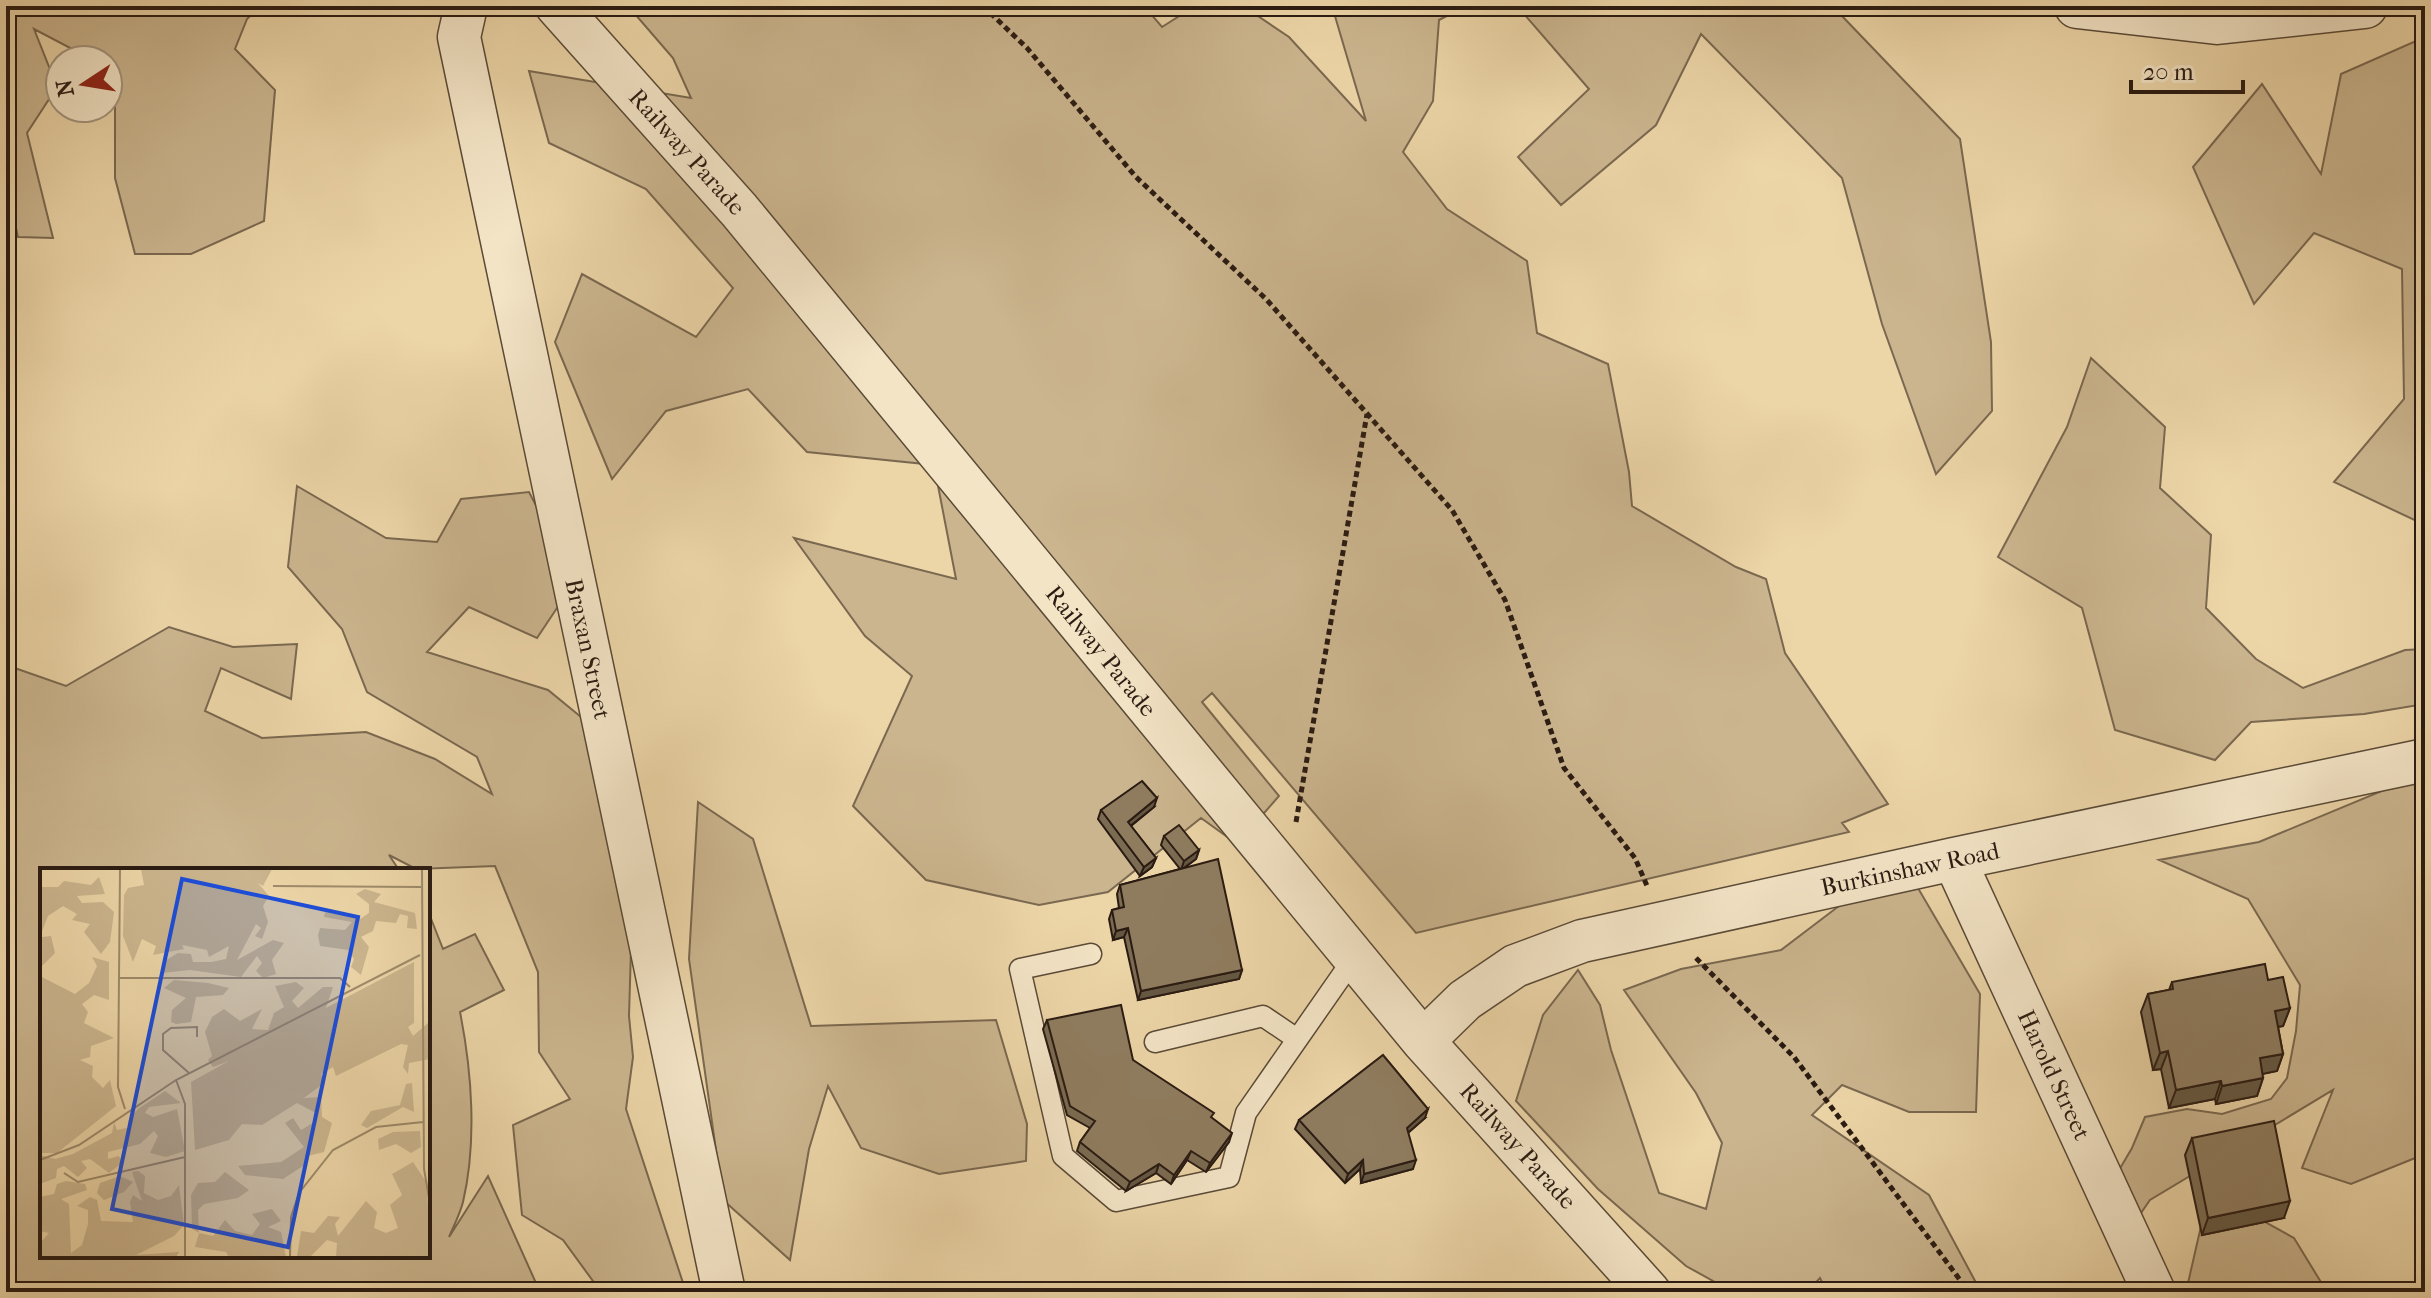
<svg xmlns="http://www.w3.org/2000/svg" width="2431" height="1298" viewBox="0 0 2431 1298" font-family="'IM FELL French Canon',serif">
	<style>
		.green { fill: #cbb58e; stroke: #7a6850; stroke-width: 2 }
		.lines { fill: none; stroke-linecap: round; stroke-linejoin: round }
		.service-casing { stroke: #5a4a37; stroke-width: 23 }
		.minor-casing { stroke: #5a4a37; stroke-width: 45 }
		.tertiary-casing { stroke: #5a4a37; stroke-width: 47 }
		.path { stroke: #2a1b12; stroke-width: 5; stroke-dasharray: 6 4; stroke-linecap: butt }
		.service { stroke: #f3e4c6; stroke-width: 20 }
		.minor { stroke: #f3e4c6; stroke-width: 42 }
		.tertiary { stroke: #f3e4c6; stroke-width: 44 }
		.wall { fill: #7b6b52; stroke: #2a1b12; stroke-width: 2 }
		.shaded-wall { fill: #645742; stroke: #2a1b12; stroke-width: 2 }
		.building { fill: #8f7c5f; stroke: #2a1b12; stroke-width: 2 }
		.labels { text-anchor: middle; dominant-baseline: central; stroke-width: 7; stroke-linejoin: round; paint-order: stroke }
		.street-label { font-size: 24px; fill: #2a1b12; stroke: #f3e4c6 }
		.inset-road { fill: none; stroke: #9e8b6b; stroke-width: 2 }
		.view { fill: #1d4ed8; fill-opacity: 0.15; stroke: #1d4ed8; stroke-width: 4 }
		.inset-edge { fill: none; stroke: #2a1b12; stroke-width: 4 }
	</style>
	<rect width="100%" height="100%" fill="#ecd5a7"/>
	<filter id="stains"><feTurbulence type="fractalNoise" baseFrequency=".0025" numOctaves="4"/><feColorMatrix values="0 0 0 0 .2 0 0 0 0 .09 0 0 0 0 .02 0 0 0 .5 -.17"/></filter>
	<radialGradient id="worn" r=".72"><stop offset=".6" stop-color="#630" stop-opacity="0"/><stop offset="1" stop-color="#630" stop-opacity=".3"/></radialGradient>
	<path class="green" d="M6 6H260L247 19 235 49 275 90 264 221 191 254H135L115 178V72L108 68V60H93L34 29 57 87 27 133 53 238 18 237 6 183Z
		M628 6H1144L1162 27 1195 6H1243L1289 37 1366 121 1332 6H1466L1439 20 1433 101 1403 152 1447 209 1527 261 1537 333 1608 364 1629 472 1632 506 1736 567 1766 579 1785 653 1888 804 1842 823 1849 832 1416 933 1212 693 1202 702 1279 796 1237 844 1201 818 1108 892 1039 905 926 880 853 806 912 676 865 636 794 538 956 579 934 465 807 452 748 389 666 411 612 479 555 342 582 274 696 337 733 288 646 189 549 143 529 71 691 98 673 58Z
		M1517 6H1809L1841 15 1960 139 1991 342 1992 411 1936 474 1882 324 1842 178 1701 34 1656 125 1561 205 1518 157 1589 89Z
		M2425 37V525L2334 482 2404 399 2402 269 2314 233 2254 304 2193 167 2262 84 2321 174 2341 74Z
		M2091 358 2165 427 2160 488 2211 535 2206 608 2256 659 2303 688 2405 650 2425 649V704L2364 714 2251 722 2215 760 2115 730 2082 608 1998 557 2067 427Z
		M297 486 386 538 437 542 461 499 529 492 575 581 537 638 469 607 427 652 548 690 603 735 631 949 629 1016 633 1057 626 1109 686 1292H601L563 1240 522 1215 513 1125 570 1099 539 1052 538 972 495 866 416 869 389 855 399 870H42V1256H428V911L443 949 475 934 504 990 460 1012C472 1072 477 1142 463 1202 460 1214 454 1225 449 1237L488 1176 540 1292H6V665L66 686 169 627 233 647 297 644 291 699 221 668 205 711 262 738 366 732 435 759 492 794 477 757 367 692 342 629 288 567Z
		M2425 773V1154L2351 1184 2302 1168 2333 1090 2150 1200 2141 1213 2128 1193 2119 1170 2132 1148 2145 1117 2187 1109 2222 1114 2271 1099 2287 1078 2296 1031 2300 985 2248 899 2159 860 2259 842Z
		M698 802 753 839 811 1026 996 1020 1027 1124 1026 1161 939 1174 861 1148 828 1086 809 1149 790 1260 723 1200 689 959Z
		M1908 871 1980 994 1976 1112H1909L1842 1085 1812 1115 1929 1195 1981 1292H1827L1820 1278 1807 1292H1733L1686 1266 1598 1189 1516 1101 1543 1015 1578 970 1600 1005 1611 1050 1659 1193 1706 1209 1722 1143 1696 1093 1624 990 1681 969 1781 950 1856 893Z
		M2209 1191 2294 1238 2327 1292H2186Z"/>
	<g class="lines">
		<g class="service-casing">
			<path id="service" d="M1091 954 1020 969 1063 1156 1116 1201 1229 1177 1246 1113 1354 958
				M1155 1042 1263 1016 1297 1039"/>
		</g>
		<g class="minor-casing">
			<path id="minor" d="M466 6 459 37 724 1292
				M557 6 739 210 1423 1041 1649 1292
				M1954 859 2154 1292
				M1423 1041 1465 1000 1515 966 1582 941 1954 859 2425 760"/>
		</g>
		<g class="tertiary-casing">
			<path id="tertiary" d="M2077 6 2217 22 2365 6"/>
		</g>
		<path class="path" d="M983 6 1027 48 1136 177 1266 299 1452 510 1505 600 1564 768 1635 858 1648 888
			M1296 822 1367 414
			M1696 958 1794 1057 1969 1292"/>
		<use href="#service" class="service"/>
		<use href="#minor" class="minor"/>
		<use href="#tertiary" class="tertiary"/>
	</g>
	<path class="wall" d="M1154 807 1131 826 1156 858 1152 867 1140 876 1098 819 1101 810Z
		M1164 836 1199 850 1196 859 1183 869 1242 970 1239 979 1138 1000 1124 937 1113 940 1109 919 1112 910 1119 908 1117 894 1120 885 1180 869 1161 845Z
		M2268 980 2290 1008 2283 1026 2278 1027 2283 1054 2277 1071 2262 1074 2263 1078 2257 1096 2216 1104 2215 1099 2169 1108 2161 1069 2153 1070 2141 1012 2148 994 2169 990 2172 982Z
		M1047 1020 1133 1060 1229 1142 1206 1172 1187 1160 1171 1184 1156 1173 1126 1191 1077 1151 1080 1142 1090 1128 1067 1115 1043 1029Z
		M1425 1118 1408 1133 1413 1169 1361 1183 1360 1169 1345 1183 1295 1129 1299 1120Z
		M2192 1138 2284 1218 2202 1235 2185 1155Z"/>
	<path class="shaded-wall" d="M1157 798 1154 807 1124 831 1128 822Z
		M1199 850 1196 859 1181 870 1184 861Z
		M1156 858 1152 867 1140 876 1144 867Z
		M1128 928 1124 937 1113 940 1116 931Z
		M1242 970 1239 979 1138 1000 1141 991Z
		M2290 1008 2283 1026 2269 1028 2275 1011Z
		M2168 1051 2161 1069 2153 1070 2160 1053Z
		M2283 1054 2277 1071 2253 1076 2260 1058Z
		M2263 1078 2257 1096 2216 1104 2222 1086Z
		M2221 1081 2215 1099 2169 1108 2176 1090Z
		M1428 1109 1425 1118 1403 1137 1407 1128Z
		M1232 1133 1229 1142 1206 1172 1210 1163Z
		M1191 1151 1187 1160 1171 1184 1174 1175Z
		M1363 1160 1360 1169 1345 1183 1348 1174Z
		M1416 1160 1413 1169 1361 1183 1364 1174Z
		M1159 1164 1156 1173 1126 1191 1130 1182Z
		M2290 1201 2284 1218 2202 1235 2208 1218Z"/>
	<path class="building" d="M1142 781 1157 798 1128 822 1156 858 1144 867 1101 810Z
		M1179 825 1199 850 1184 861 1164 836Z
		M1218 859 1242 970 1141 991 1128 928 1116 931 1112 910 1124 907 1120 885Z
		M2265 964 2268 980 2283 977 2290 1008 2275 1011 2283 1054 2260 1058 2263 1078 2222 1086 2221 1081 2176 1090 2168 1051 2160 1053 2148 994 2173 989 2172 982Z
		M1121 1005 1133 1060 1214 1113 1211 1117 1232 1133 1210 1163 1191 1151 1174 1175 1159 1164 1130 1182 1080 1142 1095 1121 1070 1106 1047 1020Z
		M1383 1055 1428 1109 1407 1128 1416 1160 1364 1174 1363 1160 1348 1174 1299 1120Z
		M2274 1121 2290 1201 2208 1218 2192 1138Z"/>
	<g class="labels">
		<g class="street-label">
			<text transform="translate(687 152) rotate(48)">Railway Parade</text>
			<text transform="translate(588 649) rotate(78)">Braxan Street</text>
			<text transform="translate(1101 651) rotate(51)">Railway Parade</text>
			<text transform="translate(1910 869) rotate(-12)">Burkinshaw Road</text>
			<text transform="translate(2054 1075) rotate(65)">Harold Street</text>
			<text transform="translate(1518 1146) rotate(48)">Railway Parade</text>
		</g>
	</g>
	<g transform="translate(40 868)">
		<rect width="390" height="390" fill="#ecd5a7"/>
		<path d="M101 1H232L223 18 218 15 229 28 223 38 228 54 222 71 215 68 221 60 216 56 197 92 233 72 244 75 232 92 236 106 223 110 216 103 222 95 217 88 201 109 150 102 122 105 123 94 138 85 151 86 153 94H171L186 91 189 78 169 89 167 82 142 77 144 81 113 87 116 78 102 71 93 94 83 68 84 27 88 20 104 17ZM59 9 65 26 37 28 42 35 63 34 74 44 70 74 61 86 44 64 50 56 32 52 37 46 23 38 8 48 2 63V69L11 68 15 85 0 100V19H18L24 13 51 17ZM325 21 341 26 334 34 375 45 377 61 367 60 368 48 360 46 356 55 336 53 333 63 321 69 329 79 321 107 311 99 314 91 308 82 280 78 278 67 280 60 305 62 312 54 284 49 285 44 320 51 329 45V36L316 26ZM52 89 69 94V132L54 127 42 136 48 144 44 155 74 170 51 178 50 189 40 192 53 198 52 209 63 220 70 212 76 238 17 285H0V108L35 126 49 115 57 98ZM374 94V155L368 159 373 168 388 155 390 191 369 195 368 206 363 199 368 177 361 176 296 208 293 199 281 206 284 215 264 230 281 229 282 249 292 255 284 284 268 288 263 298 243 311 205 307 198 298 241 294 264 279 245 255 253 250 261 262 276 253 274 244 257 235 222 257 202 256 189 272 155 282 151 214 189 193 173 199 168 192 172 188 165 164 172 149 184 141 200 153 222 141 212 161 228 162 234 145 244 139 235 118 256 114 264 120 252 133 258 140 283 119H293L286 140ZM134 112 168 115 189 120 183 127 156 129 151 154 136 156 131 154 132 142 146 130 124 120ZM372 215 374 244 363 239 327 260 321 257 331 243 360 237 366 216ZM125 223 141 235 109 239 105 245 113 249 137 241 145 283 126 289 110 285 118 268 114 263 100 276 68 284V291L79 288 82 295 69 305 50 291 41 293 47 300 38 309 24 298 17 301 16 310 0 316V287L15 291 33 286 72 265 74 254 77 262 92 259 88 253 98 241ZM380 263 381 279 371 285 356 276 339 282 338 271 353 264ZM373 294 387 315 390 389H296L297 375 287 372 270 389H257L261 363 274 365 288 348 300 349 295 356 298 368 326 333 337 344 334 360 346 365 358 360 350 337 362 327 352 306ZM98 303 105 308 104 325 118 332 131 328 139 317 144 357 134 368 96 387 139 384 136 389H0V375L9 365 0 363V329L14 326 17 316 26 313 45 316 47 322 21 331 29 336 31 385 42 377 48 356V342L37 338 50 329 57 332 61 353 93 354 90 334 93 327 102 333 92 304ZM185 304 209 322 198 330 164 336 158 342 159 365 173 368 185 352 195 363 212 367 220 356 212 346 232 341 241 353 228 359 241 364 246 389H189L186 384 155 379 159 365 152 361 151 327 158 315 175 314ZM80 308 93 314 84 324 64 332 57 325 60 315Z" fill="#cbb58e"/>
		<path class="inset-road" d="M80 1 78 219 85 241M382 1 384 301 390 336M233 18 381 19M79 110H300L310 119M149 205 123 182V166L131 160 157 159V169M136 212 145 236V389M0 292 39 277 136 212 380 87M24 305 38 314 145 289M250 389 251 349 259 325 293 282 336 259 383 254"/>
		<path class="view" d="M142 11 318 49 248 379 72 341Z"/>
		<rect width="390" height="390" class="inset-edge"/>
	</g>
	<rect width="2431" height="1298" fill="none" stroke="#ecd5a7" stroke-width="32"/>
	<rect x="8" y="8" width="2415" height="1282" fill="none" stroke="#2a1b12" stroke-width="4"/>
	<rect x="16" y="16" width="2399" height="1266" fill="none" stroke="#2a1b12" stroke-width="2"/>
	<g transform="translate(84 84) rotate(258)"><circle r="38" fill="#f3e4c6" stroke="#a3947e" stroke-width="2"/>
	<path d="M0-6L14 30L0 20L-14 30Z" fill="#8f2418"/>
	<text y="-12" font-size="22" font-weight="bold" text-anchor="middle" fill="#2a1b12">N</text>
	</g>
	<path d="M2131 80v12h112v-12" fill="none" stroke="#2a1b12" stroke-width="4"/>
	<text x="2143" y="80" font-size="24" fill="#2a1b12" stroke="#f3e4c6" stroke-width="6" paint-order="stroke">20 m</text>
	<rect width="100%" height="100%" filter="url(#stains)"/>
	<rect width="100%" height="100%" fill="url(#worn)"/>
</svg>
